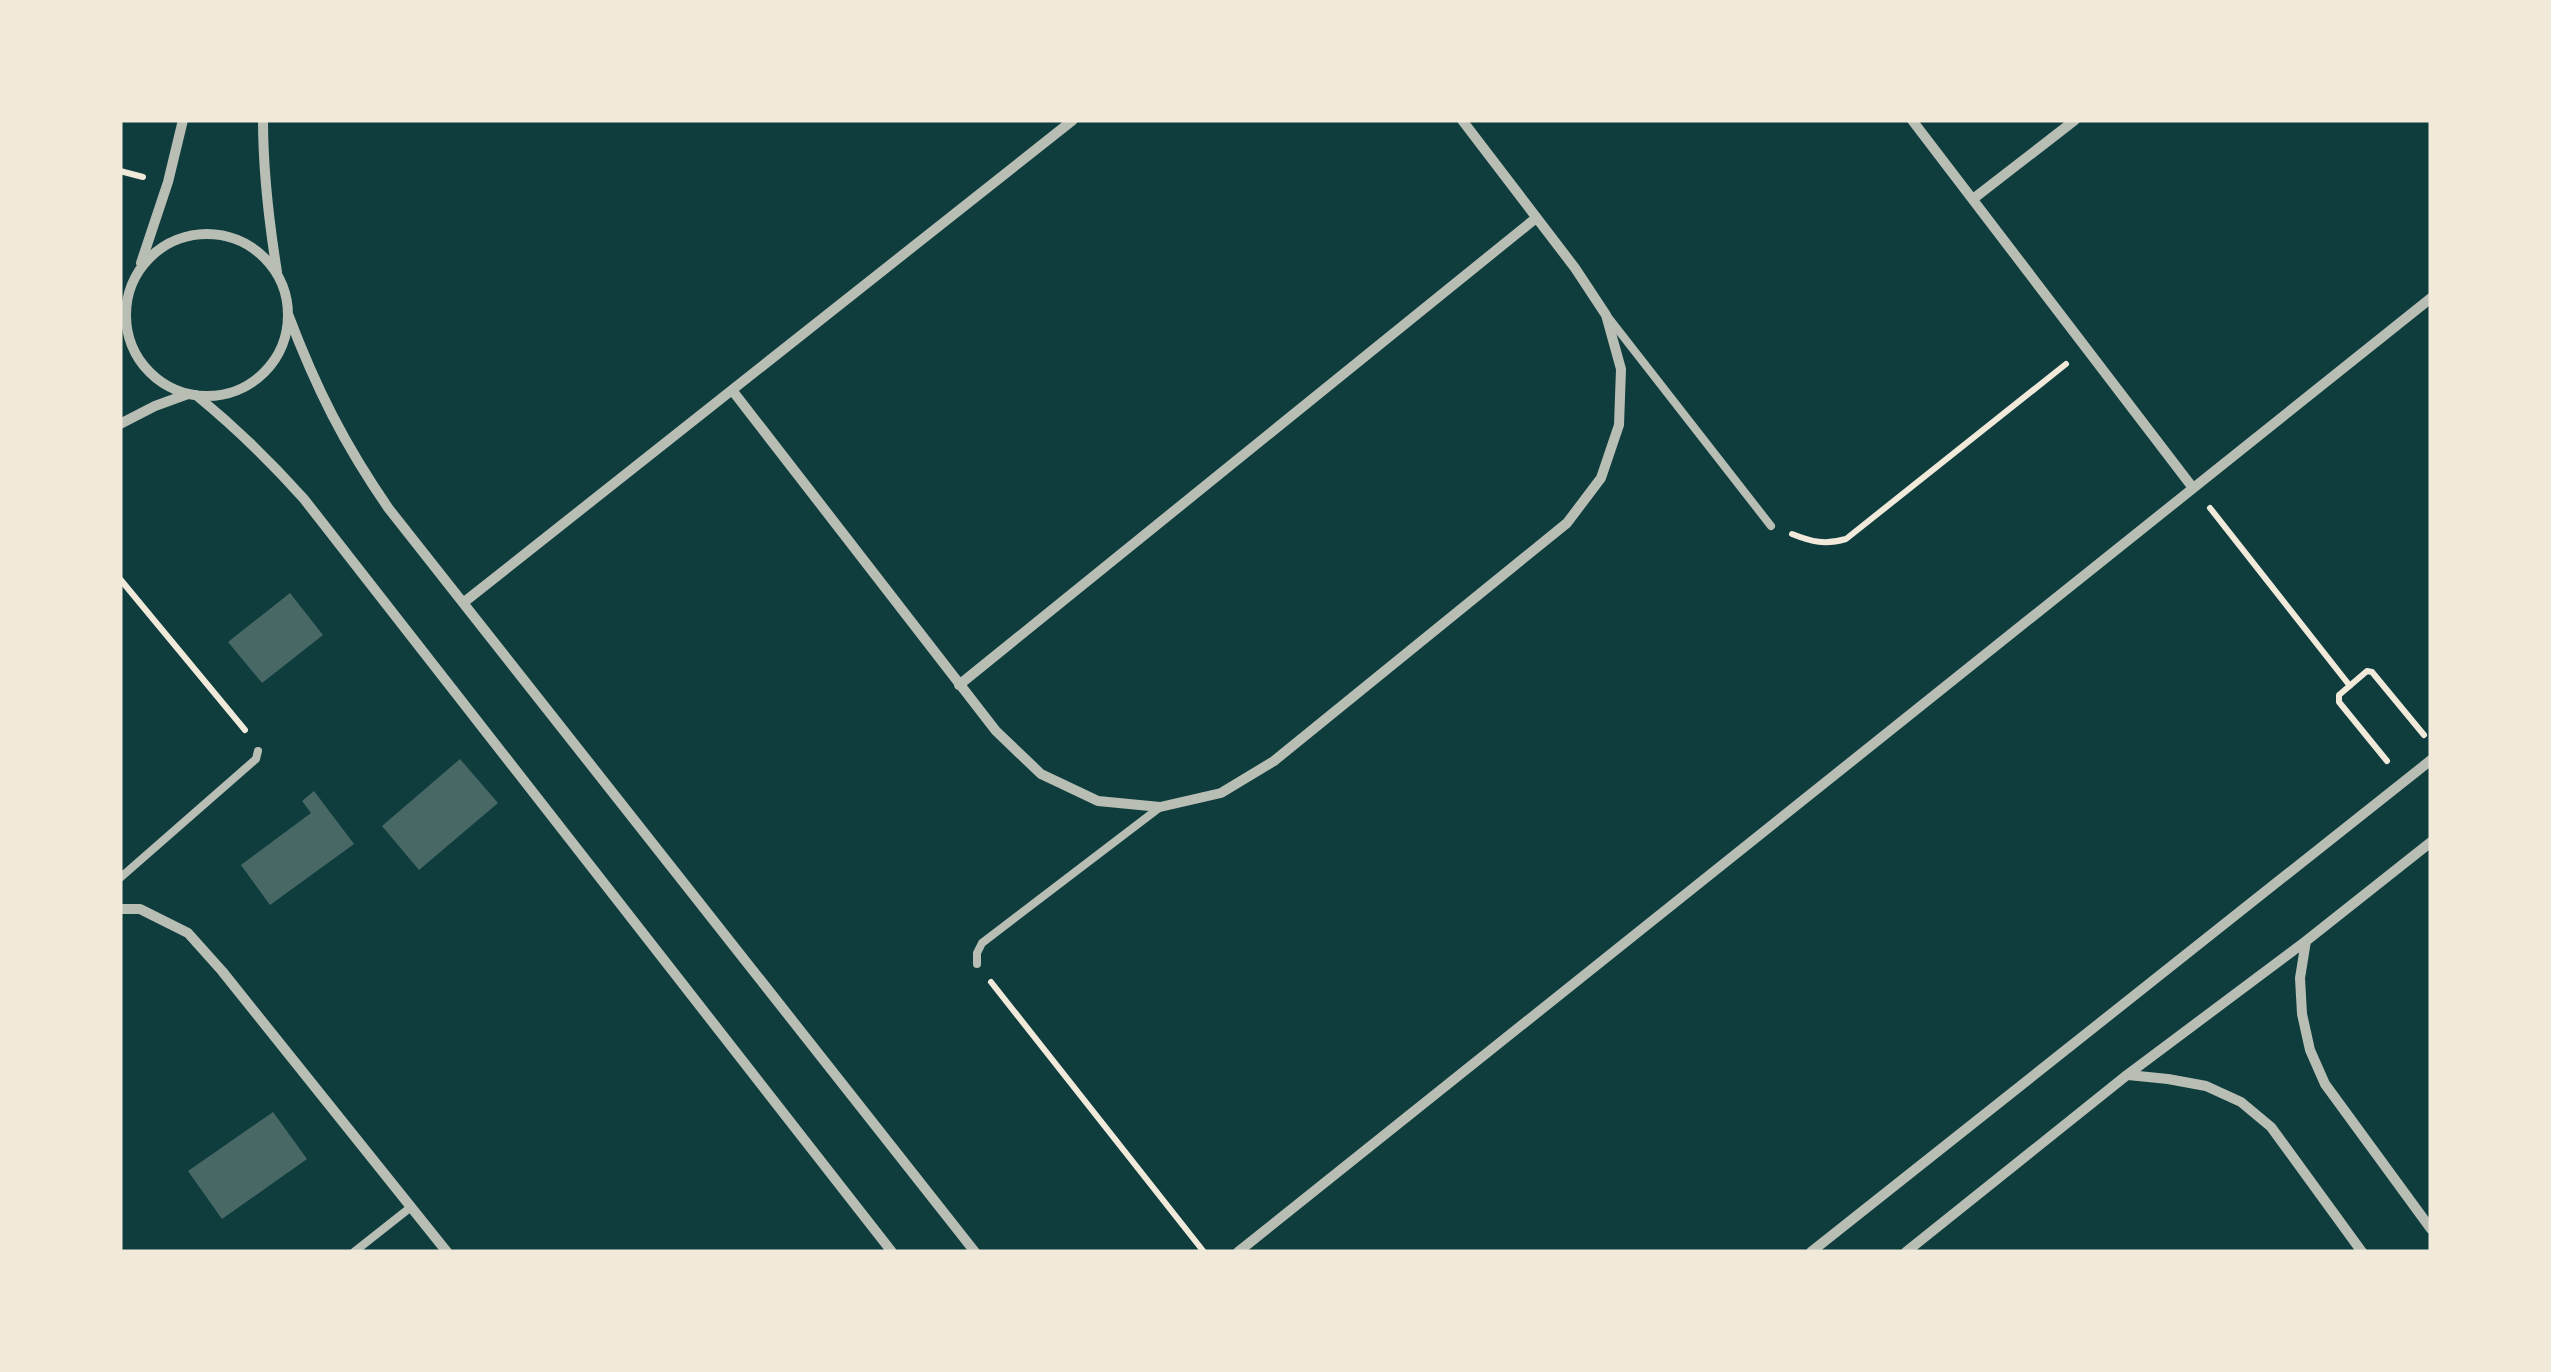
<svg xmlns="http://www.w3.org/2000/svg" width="2551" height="1372" viewBox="0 0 2551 1372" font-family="Karla,sans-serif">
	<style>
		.building { fill: #486865 }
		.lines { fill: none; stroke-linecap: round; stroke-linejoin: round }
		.path { stroke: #f1e9da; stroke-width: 6 }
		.service { stroke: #b8beb3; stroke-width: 8 }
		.minor { stroke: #b8beb3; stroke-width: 10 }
	</style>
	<rect width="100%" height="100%" fill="#0f3d3e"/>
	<path class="building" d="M290 593 323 635 262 683 228 642Z
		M460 759 498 803 419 870 382 826Z
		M314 791 354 844 270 905 241 865 311 813 302 801Z
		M273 1112 307 1159 222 1219 188 1171Z"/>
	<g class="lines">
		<path class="path" d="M120 171 143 177
			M2210 508 2350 686
			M1792 534C1812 542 1825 545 1846 539L2066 364
			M120 579 245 730
			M2387 761 2339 702V695L2367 671 2372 672 2424 735
			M991 982 1204 1252"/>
		<path class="service" d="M1608 317 1771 526
			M120 878 256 759 258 751
			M977 964V953L982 943 1159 808
			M354 1252 411 1207"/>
		<path class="minor" d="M263 120C263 172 269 222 277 272
			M1912 120 2193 488
			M1973 199 2075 120
			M126 315a81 81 0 1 1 162 0a81 81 0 1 1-162 0Z
			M141 263 168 182 183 120
			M288 314C316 388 344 444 389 509L975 1252
			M732 390 996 731 1041 774 1098 801 1160 807 1221 793 1274 761 1567 523 1601 478 1619 425 1621 369 1606 315 1575 268 1462 120
			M196 395C235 427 270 461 304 499L892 1252
			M120 424 155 406 188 394
			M463 603 1073 120
			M959 685 1536 218
			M120 909H140L188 933 222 971 447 1252
			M2306 941 2300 978 2302 1014 2310 1050 2325 1084 2431 1229
			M2128 1075 2168 1079 2206 1086 2241 1102 2271 1127 2362 1252
			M1238 1252 2431 298
			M1811 1252 2431 760
			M1906 1252 2127 1075 2306 941 2431 842"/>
	</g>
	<rect width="2551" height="1372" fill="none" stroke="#f1e9da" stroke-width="245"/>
</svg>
